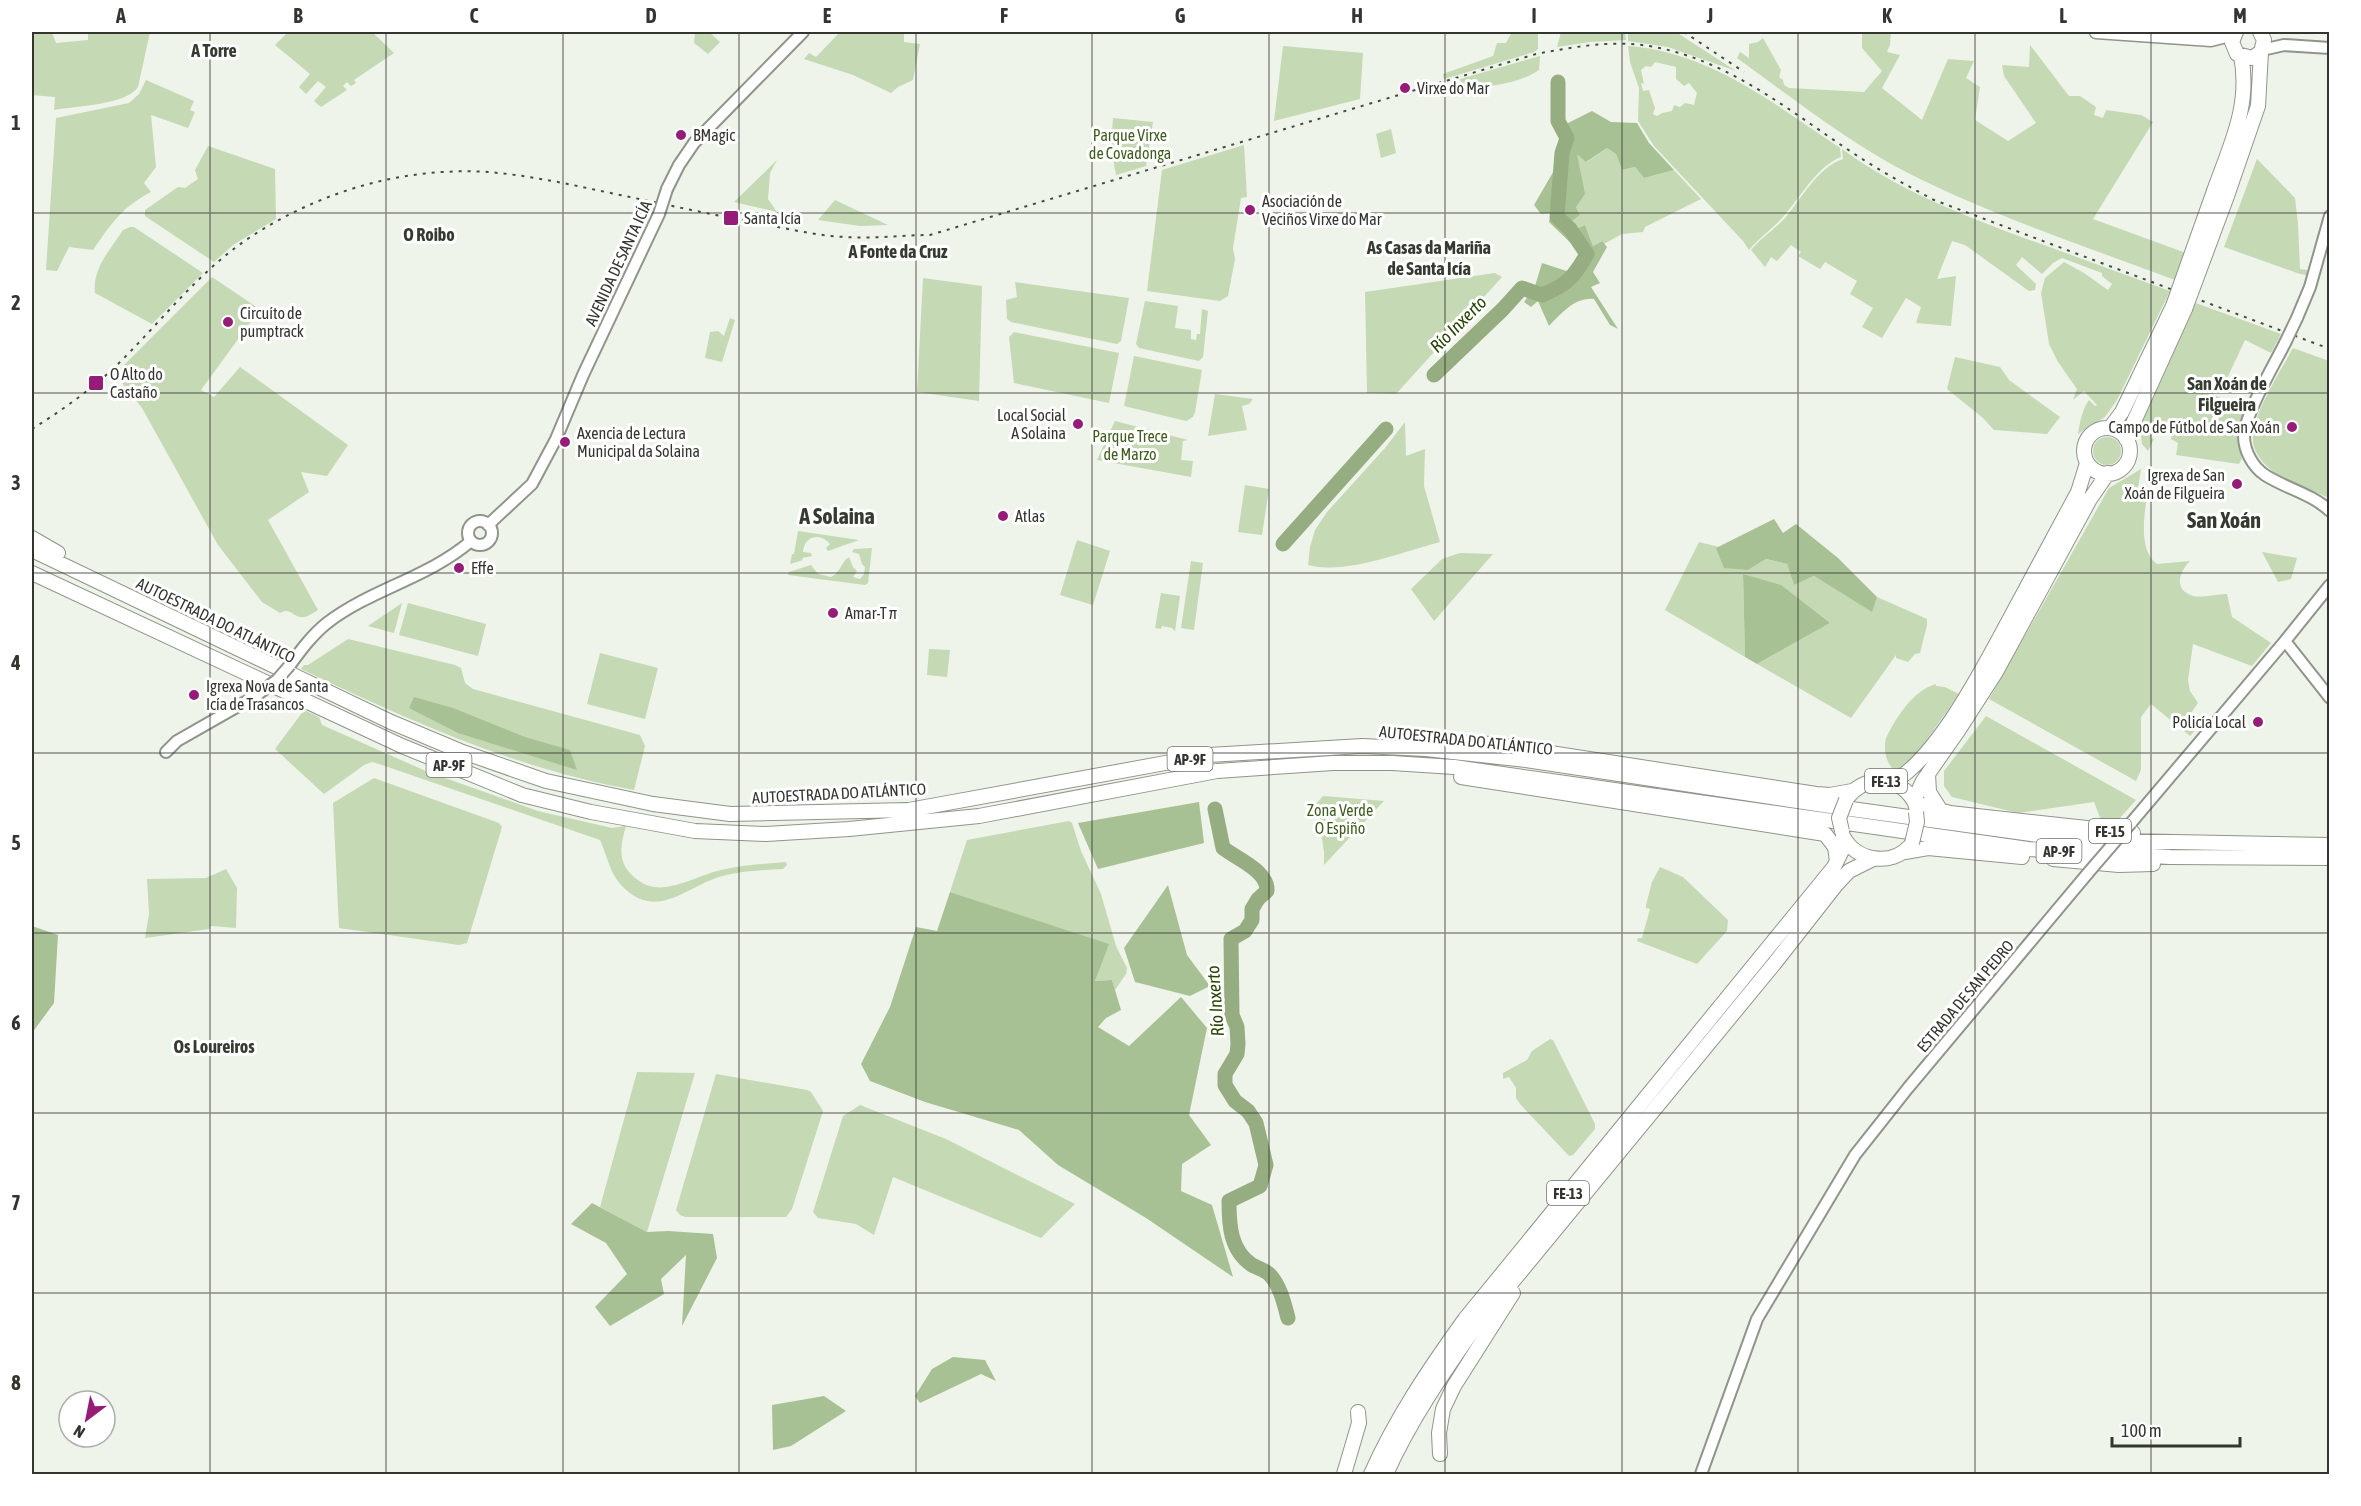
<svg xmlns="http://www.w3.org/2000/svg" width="2361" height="1506" viewBox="0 0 2361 1506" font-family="'Asap Condensed',sans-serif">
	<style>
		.green { fill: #c5d9b4; fill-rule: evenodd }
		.forest { fill: #a8c194 }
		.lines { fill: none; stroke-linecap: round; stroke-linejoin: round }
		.river { stroke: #95ad81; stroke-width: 15 }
		.secondary-casing { stroke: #90958b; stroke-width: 14 }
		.primary-casing { stroke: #90958b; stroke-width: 15 }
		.highway-casing { stroke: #90958b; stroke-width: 16 }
		.secondary { stroke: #fff; stroke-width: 10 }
		.primary { stroke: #fff; stroke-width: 12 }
		.highway { stroke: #fff; stroke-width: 14 }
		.rail { stroke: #464944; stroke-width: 2; stroke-dasharray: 3 6; stroke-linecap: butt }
		.secondary-bridge-casing { stroke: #90958b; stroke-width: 14; stroke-linecap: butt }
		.highway-bridge-casing { stroke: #90958b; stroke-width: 16; stroke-linecap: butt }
		.secondary-bridge { stroke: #fff; stroke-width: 10 }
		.highway-bridge { stroke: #fff; stroke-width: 14 }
		.grid { fill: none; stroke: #333531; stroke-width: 1.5; stroke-opacity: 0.55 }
		.poi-dot { fill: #961d77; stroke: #fff; stroke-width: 2 }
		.labels { text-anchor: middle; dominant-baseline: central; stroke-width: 6; stroke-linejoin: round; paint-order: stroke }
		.shield { fill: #fff; stroke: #70726f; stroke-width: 1.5 }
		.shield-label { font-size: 15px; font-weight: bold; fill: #333531 }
		.poi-label { font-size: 16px; fill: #333531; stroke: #fff; text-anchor: start }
		.park-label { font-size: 16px; fill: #3f5d1e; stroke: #fff }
		.street-label { font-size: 16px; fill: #333531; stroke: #fff }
		.neighbourhood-label { font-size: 18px; font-weight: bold; fill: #363b32; stroke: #fff }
		.water-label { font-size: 18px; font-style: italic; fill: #264300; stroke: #fff }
		.district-label { font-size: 22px; font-weight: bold; fill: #363b32; stroke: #fff }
		.neatline { fill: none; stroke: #333531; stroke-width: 2 }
		.grid-label { font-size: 20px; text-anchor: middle; font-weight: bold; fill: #333531 }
	</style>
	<rect width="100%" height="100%" fill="#eef4e9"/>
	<path class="green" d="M32 32H52L56 43 88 40V32H150L138 87C126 105 76 106 54 110L55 97 32 95Z
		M288 32H372L394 53 354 80 356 83 351 86 347 82 343 86 347 90 321 107 314 101 326 87 318 81 306 94 299 87 310 74 275 45Z
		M695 32H709L720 42 708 54 694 43Z
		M840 32H904V42L920 44 913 80 898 87 891 93 853 75 804 59 809 53 816 57Z
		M1512 32H1538V49L1534 52 1444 79 1443 74 1493 56 1497 43H1506Z
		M1561 32H1625L1626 40 1590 42 1557 47Z
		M1628 32H1676L1736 71 1668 47 1628 41Z
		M1862 32H1891L1890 45 1887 52 1900 55 1882 88 1922 120 1948 59 1974 61 1966 78 1980 87 1975 120 2008 141 2036 123 2004 76 2002 65 2029 67 2030 45 2069 96H2080L2096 107 2094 115 2103 118 2106 110 2141 115 2153 122 2093 219 2186 253 2175 280C2087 247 1996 217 1912 175 1849 143 1794 99 1737 58L1740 52 1749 58V44L1758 42 1763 38 1781 70 1779 77 1783 80 1784 85 1789 88 1864 92 1882 71 1862 48Z
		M1283 46 1363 53 1360 99 1274 121Z
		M1628 46C1710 52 1774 104 1840 148L1841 157C1818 165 1799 199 1783 217 1772 229 1759 238 1749 250L1743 241 1654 146 1638 121 1639 88 1630 62ZM1655 62 1676 67V79L1684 86 1689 83 1697 93 1694 105 1685 103 1680 107 1674 105 1672 111 1662 113 1657 116 1653 114 1655 108 1649 90 1643 91 1641 83 1644 84 1641 70 1646 66 1651 67Z
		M1540 56 1539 70C1519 84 1488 86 1463 90L1460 79Z
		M146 80 194 101 190 110 195 112 188 128 151 115 156 167 144 183 151 192C122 207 111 224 93 250L69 247 57 271 46 270 56 118 129 103 139 94Z
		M1113 118 1153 122 1146 166 1116 175 1111 147Z
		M1391 129 1396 153 1381 158 1376 134Z
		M1244 145 1247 197 1241 198 1233 248 1235 259 1228 296 1220 301 1147 291 1162 170Z
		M208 146 275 169 276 219 233 245 214 262 145 216V210L178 187 185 188 198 179 195 170Z
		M1607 148 1616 154 1622 170 1635 167 1644 178 1674 170 1701 199 1645 227 1643 232 1622 234 1604 244 1601 241 1593 246 1585 225 1576 229 1572 221 1580 215 1576 207 1577 153 1587 162Z
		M1842 149C1898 190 1962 215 2027 239 2075 256 2122 274 2170 291L2117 400 2105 417 2078 434C2080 422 2082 410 2089 400L2095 406 2097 405 2084 391 2073 400 2077 389 2058 362 2049 344 2041 293 2045 278 2064 262 2084 273 2108 290 2112 284 2102 276V273L2062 258 2053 263 2042 274 2022 257 2016 265 2036 284 2035 290 2029 291 1965 245 1952 241 1937 279 1956 276 1951 326 1916 323 1921 307 1906 298 1882 338 1862 327 1873 308 1850 294 1857 281 1825 262 1820 269 1798 256 1801 252 1791 245 1777 261 1771 257 1765 267 1751 250C1761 238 1774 230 1785 218 1802 198 1817 168 1843 159Z
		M2257 159 2295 198 2298 224 2300 269 2307 270V275L2300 274 2224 247Z
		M777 160 770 173 768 199 777 212 734 202Z
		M835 200 888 225 860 226 818 220Z
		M130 227H134L203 273 152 324 95 293C92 269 110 250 123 230Z
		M1495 273 1502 277 1396 394 1367 393 1365 292Z
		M212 277 255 306 257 313 201 390 214 397 240 367 348 445 327 476 301 472 309 492 268 520 318 610C314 612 308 617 304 617 294 619 291 606 280 613L262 602 218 545 142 408 115 374Z
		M923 278 982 286 979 401 917 392Z
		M1015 282 1129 298 1121 341 1117 344 1011 322 1007 319 1006 300 1017 297Z
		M1145 301 1178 306 1175 328 1191 330V339L1196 340 1197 334H1200L1202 309 1208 311 1203 357 1199 361 1139 348 1136 344Z
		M2193 302 2281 334 2271 353 2245 340 2223 387 2219 385 2214 395 2245 409 2237 436 2242 459 2239 464 2176 455 2178 443 2171 439 2172 435 2155 425 2152 430 2151 438 2154 439 2148 451 2142 444 2141 436 2143 415Z
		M730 318 735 320 722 362 705 358 710 332 718 331 724 336Z
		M1014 332 1119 353 1109 403 1014 383 1009 337Z
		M2293 348 2329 361V498C2312 490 2291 484 2275 473 2263 464 2251 451 2253 435 2254 412 2281 370 2293 348Z
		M1134 356 1202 370 1195 412 1193 417 1186 421 1124 406Z
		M1955 357 2000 367 2009 380 2060 417 2047 434 1994 430 1983 418 1947 389Z
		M1215 394 1253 399 1249 404 1242 406 1247 430 1208 436Z
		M1115 421 1188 440 1183 441 1181 460 1193 461 1191 477 1097 460Z
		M1405 422 1406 456 1425 449 1424 486 1440 542C1402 552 1346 575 1308 565L1310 547 1315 530 1327 512 1385 448Z
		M2093 451a14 14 0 1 1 28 0a14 14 0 1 1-28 0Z
		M2141 469 2138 488 2148 490C2145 510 2137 550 2157 564L2190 561C2179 572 2173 590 2193 596 2202 598 2217 594 2227 594L2232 617 2271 643 2252 666 2193 644 2188 680 2190 691 2198 703 2191 713 2202 723 2190 736 2151 704 2141 717V770L2136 781 1989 699 2109 488Z
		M1245 485 1269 489 1262 535 1238 532Z
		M798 531 859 540 828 551 826 548 830 544C820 532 804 536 803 552L811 553 812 556 802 558 803 560 790 564 792 554H794Z
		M1077 540 1110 551 1093 605 1060 595Z
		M1699 542 1719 547 1717 548 1748 570 1766 559 1787 564 1794 585 1814 576 1871 611 1877 597 1927 619V625L1920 653 1915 654 1908 662 1896 658V655L1851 718 1757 664 1830 623 1743 574 1745 657 1665 610Z
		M872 548 868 583 865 585 788 575 789 572 811 565 818 574 831 577C841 572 841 562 849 557L853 567 857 571 853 577 860 579 864 574 865 567 862 564 859 554 852 552 854 549Z
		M2262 552 2297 558 2291 579 2278 582Z
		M1460 553 1493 554 1434 621 1411 589 1442 559Z
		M1191 561 1203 563 1194 630 1181 628Z
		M1161 593 1180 596 1175 631 1172 628 1162 626 1161 629 1155 628Z
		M402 603 394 633 368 626Z
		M408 603 486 624 478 656 399 635Z
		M348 639 455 665 461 668 465 683 473 689 640 735 645 746 634 790C516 769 408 720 301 669L304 665H308Z
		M929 649 950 650 947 677 927 675Z
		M600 653 658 668 645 719 587 704Z
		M1936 684V686L1945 687 1959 694 1911 762 1896 772C1886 764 1883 750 1886 738 1896 718 1913 690 1936 684Z
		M304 710 319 717 322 725 428 772 538 811 612 828 626 826C621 843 617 860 631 874 658 903 690 877 721 870 743 865 764 864 786 862L787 865 783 869C762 870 739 871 719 877 685 888 656 921 622 886 610 874 607 855 600 840L379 764 372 762 364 765 324 794 275 749Z
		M1986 716 2136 800 2119 819 2101 820 2094 802 2018 813 1952 797 1944 786V771Z
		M374 778 499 823 502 827 467 943 459 945 339 928 333 803Z
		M1323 796 1384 801 1324 865V852L1317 803Z
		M1069 821 1072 823 1081 851 1101 894 1116 946 1127 968 1126 974 1115 990 1112 980 1095 981 1108 944 950 892 967 840Z
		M1660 867 1683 877 1728 920 1727 931 1697 964 1637 941 1638 938H1642L1650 909 1646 908V905L1652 882Z
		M226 869 237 888 236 928 211 926 209 929 145 938 149 914 147 879 206 878Z
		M1550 1039 1553 1040 1595 1124V1129L1573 1155 1569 1156 1520 1104 1516 1098V1088L1509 1077 1503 1079V1073L1527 1060 1532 1051Z
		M637 1072 695 1073 647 1232 600 1207Z
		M716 1074 807 1090 811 1092 823 1111 792 1209 786 1217H685L680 1215 676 1210Z
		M860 1105 946 1139 1075 1204 1041 1238 893 1177 874 1235 856 1224 818 1218 813 1212 843 1116Z"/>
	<path class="forest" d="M1592 111 1611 122 1637 123 1649 143 1674 170 1644 178 1635 167 1622 170 1616 154 1607 148 1586 162 1577 154 1585 194 1576 207 1580 215 1572 221 1576 229 1585 225 1593 246 1602 241 1607 247 1593 272 1600 283 1591 287 1618 329 1610 325 1594 299C1575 297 1562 313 1549 326L1538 301 1531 307 1524 302 1535 286 1542 263 1579 275 1581 253 1549 222 1551 213 1541 214 1534 205 1570 143 1564 125Z
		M1774 519 1783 533 1796 524 1838 558 1877 597 1872 612 1814 576 1794 585 1787 564 1766 559 1748 570 1724 568 1716 548Z
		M1743 574 1781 585 1830 623 1757 664 1745 657Z
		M414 697 453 708 525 737 570 750 577 770 458 733 409 708Z
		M1199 802 1204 843 1098 869 1078 823Z
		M1168 885 1187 955 1210 986 1190 996 1135 982 1124 948Z
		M950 892 1109 944 1095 981 1112 980 1121 1010 1106 1018 1098 1027 1129 1046 1181 997 1207 1028 1189 1115 1211 1145 1182 1164 1181 1191 1212 1205 1233 1277 1146 1218 1058 1165 1019 1130 925 1102 870 1081 861 1064 890 1007 916 927 937 931Z
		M32 926 58 935 54 1003 32 1033Z
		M592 1203 647 1232 668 1231 713 1234 717 1258 682 1326 686 1255 661 1279 664 1294 610 1326 595 1307 627 1274 606 1243 571 1224Z
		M953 1357 985 1360 996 1381 981 1374 920 1403 915 1396 932 1369Z
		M824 1396 846 1411 791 1446 773 1450 772 1405Z"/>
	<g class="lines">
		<path class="river" d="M1434 375 1503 309 1522 288 1542 295C1567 285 1574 277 1587 254L1570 229 1557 217 1562 153 1567 138 1558 121V82
			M1283 544 1386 429
			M1215 809 1223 848C1239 860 1268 871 1267 891L1258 899 1252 909V920L1245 931 1231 939 1232 1015 1237 1027 1238 1044 1237 1054 1225 1074V1085L1235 1101 1248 1111 1256 1123 1266 1165 1260 1186 1229 1201C1229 1225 1230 1250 1252 1265 1257 1268 1265 1270 1269 1274 1280 1285 1284 1303 1288 1318"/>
		<g class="secondary-casing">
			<path id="secondary" d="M2262 50 2284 45 2330 48
				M667 189 679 165 694 143 803 32
				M2297 318 2310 287 2330 216
				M2285 343C2274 365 2245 414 2244 436 2244 451 2253 467 2265 475 2285 488 2312 494 2330 511
				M468 533a12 12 0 1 1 24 0a12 12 0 1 1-24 0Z
				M488 525 532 484 556 439 583 375 659 214
				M2285 641 2330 698
				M290 665C301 650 312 635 327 623 371 589 428 578 471 541
				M166 752 177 741 254 697
				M2131 823 2285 641 2330 585
				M1701 1474 1757 1319 1855 1155 1908 1088 2088 873"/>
		</g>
		<g class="primary-casing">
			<path id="primary" d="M2096 32 2211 40 2234 34"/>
		</g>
		<g class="highway-casing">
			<path id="highway" d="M2236 32 2232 42 2237 54 2252 58 2261 52
				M2214 191C2230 146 2251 105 2241 56
				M2227 196 2258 106 2261 52 2264 40 2260 32
				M2110 428 2122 412 2173 306
				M2084 451a23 23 0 1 1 46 0a23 23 0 1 1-46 0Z
				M2126 439 2185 309
				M32 538 58 553
				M32 550 391 722 460 751 546 781 653 804 730 814 909 810 1209 755 1362 746 1426 749 1526 760 1837 807 2073 840 2330 845
				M32 573 402 746 522 795 591 812 695 831 766 834 849 829 979 816 1217 771 1333 763H1392L1454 767 2028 849 2170 857 2330 858
				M1439 742 1492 744 1816 794 1830 795 1852 791
				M1928 774 1929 792 1941 811
				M1461 777 1825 834 1835 847 1837 861
				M1893 782C1940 756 1989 657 2015 609 2036 570 2057 531 2078 492L2087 463
				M1848 797C1862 779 1888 775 1906 791 1911 796 1915 800 1916 807
				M1914 800 1923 781 1958 731 1996 672 2090 499 2108 473
				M1915 803 1950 813 2133 833
				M1843 836C1855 861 1891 867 1910 846
				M1905 852 1928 848 2022 857
				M2053 859 2119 865 2153 864
				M1440 1454 1439 1433 1443 1409 1454 1386 1513 1293
				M1344 1474 1359 1423 1358 1412
				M1371 1474C1396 1418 1429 1369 1465 1319L1834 867 1846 842
				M1386 1474C1410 1421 1442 1374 1476 1326L1774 964 1836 885 1849 871 1873 859"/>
		</g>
		<use href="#secondary" class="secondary"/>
		<use href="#primary" class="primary"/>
		<use href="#highway" class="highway"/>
		<path class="rail" d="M1684 32 1744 72
			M32 429C64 409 95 387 122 360 167 315 205 264 260 231 328 189 407 167 488 172 524 175 560 182 596 190 650 201 703 213 757 223 786 228 816 236 846 237 874 239 903 235 930 235L1536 54C1568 48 1600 42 1632 44 1716 51 1780 104 1847 149 1875 168 1904 184 1934 200L2330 349"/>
		<g class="secondary-bridge-casing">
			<path id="secondary-bridge" d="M659 214 667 189
				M2285 343 2297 318
				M254 697 277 680 290 665
				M2088 873 2131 823"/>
		</g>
		<g class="highway-bridge-casing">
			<path id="highway-bridge" d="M2173 306 2214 191
				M2185 309 2227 196
				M1842 831 1839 818 1846 800
				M1912 843 1917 822 1916 812"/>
		</g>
		<use href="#secondary-bridge" class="secondary-bridge"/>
		<use href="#highway-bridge" class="highway-bridge"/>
	</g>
	<path class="grid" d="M210 32V1474M386 32V1474M563 32V1474M739 32V1474M916 32V1474M1092 32V1474M1269 32V1474M1445 32V1474M1622 32V1474M1798 32V1474M1975 32V1474M2151 32V1474M32 213H2330M32 393H2330M32 573H2330M32 753H2330M32 933H2330M32 1113H2330M32 1293H2330"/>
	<g class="poi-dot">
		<circle cx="1405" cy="88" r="6"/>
		<circle cx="681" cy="135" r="6"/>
		<circle cx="1250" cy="210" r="6"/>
		<rect x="723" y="210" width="16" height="16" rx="3"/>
		<circle cx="228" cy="322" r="6"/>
		<rect x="88" y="375" width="16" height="16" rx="3"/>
		<circle cx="1078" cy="424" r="6"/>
		<circle cx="2292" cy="427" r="6"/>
		<circle cx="565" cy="442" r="6"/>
		<circle cx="2237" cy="484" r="6"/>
		<circle cx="1003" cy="516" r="6"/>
		<circle cx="459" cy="568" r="6"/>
		<circle cx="833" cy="613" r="6"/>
		<circle cx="194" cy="695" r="6"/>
		<circle cx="2258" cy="722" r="6"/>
	</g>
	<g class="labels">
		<g class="shield">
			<rect x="1167.5" y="747" width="45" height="24" rx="4.5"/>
			<rect x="426.5" y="753" width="45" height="24" rx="4.5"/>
			<rect x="1865" y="769" width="42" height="24" rx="4.5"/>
			<rect x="2089" y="819" width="42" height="24" rx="4.5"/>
			<rect x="2036.5" y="839" width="45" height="24" rx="4.5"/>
			<rect x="1547" y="1181" width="42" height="24" rx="4.5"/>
		</g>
		<g class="shield-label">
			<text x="1190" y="759">AP-9F</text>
			<text x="449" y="765">AP-9F</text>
			<text x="1886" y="781">FE-13</text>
			<text x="2110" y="831">FE-15</text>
			<text x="2059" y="851">AP-9F</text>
			<text x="1568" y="1193">FE-13</text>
		</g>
		<g class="poi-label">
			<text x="1417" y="88">Virxe do Mar</text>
			<text x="693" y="135">BMagic</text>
			<text x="1262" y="201">Asociación de<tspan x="1262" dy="18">Veciños Virxe do Mar</tspan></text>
			<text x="744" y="218">Santa Icía</text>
			<text x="240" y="313">Circuíto de<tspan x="240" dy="18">pumptrack</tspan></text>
			<text x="110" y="374">O Alto do<tspan x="110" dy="18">Castaño</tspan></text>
			<text x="1066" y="415" text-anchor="end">Local Social<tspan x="1066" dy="18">A Solaina</tspan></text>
			<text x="2280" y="427" text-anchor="end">Campo de Fútbol de San Xoán</text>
			<text x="577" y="433">Axencia de Lectura<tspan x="577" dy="18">Municipal da Solaina</tspan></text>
			<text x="2225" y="475" text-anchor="end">Igrexa de San<tspan x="2225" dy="18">Xoán de Filgueira</tspan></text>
			<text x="1015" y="516">Atlas</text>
			<text x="471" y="568">Effe</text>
			<text x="845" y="613">Amar-T π</text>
			<text x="206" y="686">Igrexa Nova de Santa<tspan x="206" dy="18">Icía de Trasancos</tspan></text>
			<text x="2246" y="722" text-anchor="end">Policía Local</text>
		</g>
		<g class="park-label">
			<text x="1130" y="135">Parque Virxe<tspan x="1130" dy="18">de Covadonga</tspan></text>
			<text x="1130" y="436">Parque Trece<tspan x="1130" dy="18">de Marzo</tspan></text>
			<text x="1340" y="810">Zona Verde<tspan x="1340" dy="18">O Espiño</tspan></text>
		</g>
		<g class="street-label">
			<text transform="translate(618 263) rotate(-65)">AVENIDA DE SANTA ICÍA</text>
			<text transform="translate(216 620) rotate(26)">AUTOESTRADA DO ATLÁNTICO</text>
			<text transform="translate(1466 740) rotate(6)">AUTOESTRADA DO ATLÁNTICO</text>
			<text transform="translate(839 793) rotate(-3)">AUTOESTRADA DO ATLÁNTICO</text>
			<text transform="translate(1965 996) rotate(-50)">ESTRADA DE SAN PEDRO</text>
		</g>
		<g class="neighbourhood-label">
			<text x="214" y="50">A Torre</text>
			<text x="429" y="234">O Roibo</text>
			<text x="1429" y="247">As Casas da Mariña<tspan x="1429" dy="21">de Santa Icía</tspan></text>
			<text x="898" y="251">A Fonte da Cruz</text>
			<text x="2227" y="383">San Xoán de<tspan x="2227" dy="21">Filgueira</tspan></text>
			<text x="214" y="1046">Os Loureiros</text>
		</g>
		<g class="water-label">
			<text transform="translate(1458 324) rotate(-45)">Río Inxerto</text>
			<text transform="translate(1215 1001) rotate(-94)">Río Inxerto</text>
		</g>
		<g class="district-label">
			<text x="837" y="516">A Solaina</text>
			<text x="2224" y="520">San Xoán</text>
		</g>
	</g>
	<rect width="2361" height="1506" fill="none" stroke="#ffffff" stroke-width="66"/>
	<g transform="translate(87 1419) rotate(212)"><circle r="28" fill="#ffffff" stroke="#adaead" stroke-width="1.5"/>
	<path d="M0-4.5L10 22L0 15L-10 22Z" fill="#961d77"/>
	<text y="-9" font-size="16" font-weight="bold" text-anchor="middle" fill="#333531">N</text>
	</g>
	<path d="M2112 1437v9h128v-9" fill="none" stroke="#333531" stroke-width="3"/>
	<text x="2121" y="1437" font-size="18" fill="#333531" stroke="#ffffff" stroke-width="4.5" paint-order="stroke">100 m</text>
	<rect x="33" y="33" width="2295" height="1440" class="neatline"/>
	<g class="grid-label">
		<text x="121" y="23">A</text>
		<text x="298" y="23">B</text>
		<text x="474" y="23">C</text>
		<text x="651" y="23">D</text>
		<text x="827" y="23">E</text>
		<text x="1004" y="23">F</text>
		<text x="1180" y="23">G</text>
		<text x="1357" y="23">H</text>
		<text x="1534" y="23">I</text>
		<text x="1710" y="23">J</text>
		<text x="1887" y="23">K</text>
		<text x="2063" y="23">L</text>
		<text x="2240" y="23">M</text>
		<text x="16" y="130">1</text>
		<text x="16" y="310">2</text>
		<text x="16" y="490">3</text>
		<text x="16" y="670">4</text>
		<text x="16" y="850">5</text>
		<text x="16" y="1030">6</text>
		<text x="16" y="1210">7</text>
		<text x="16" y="1390">8</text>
	</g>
</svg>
